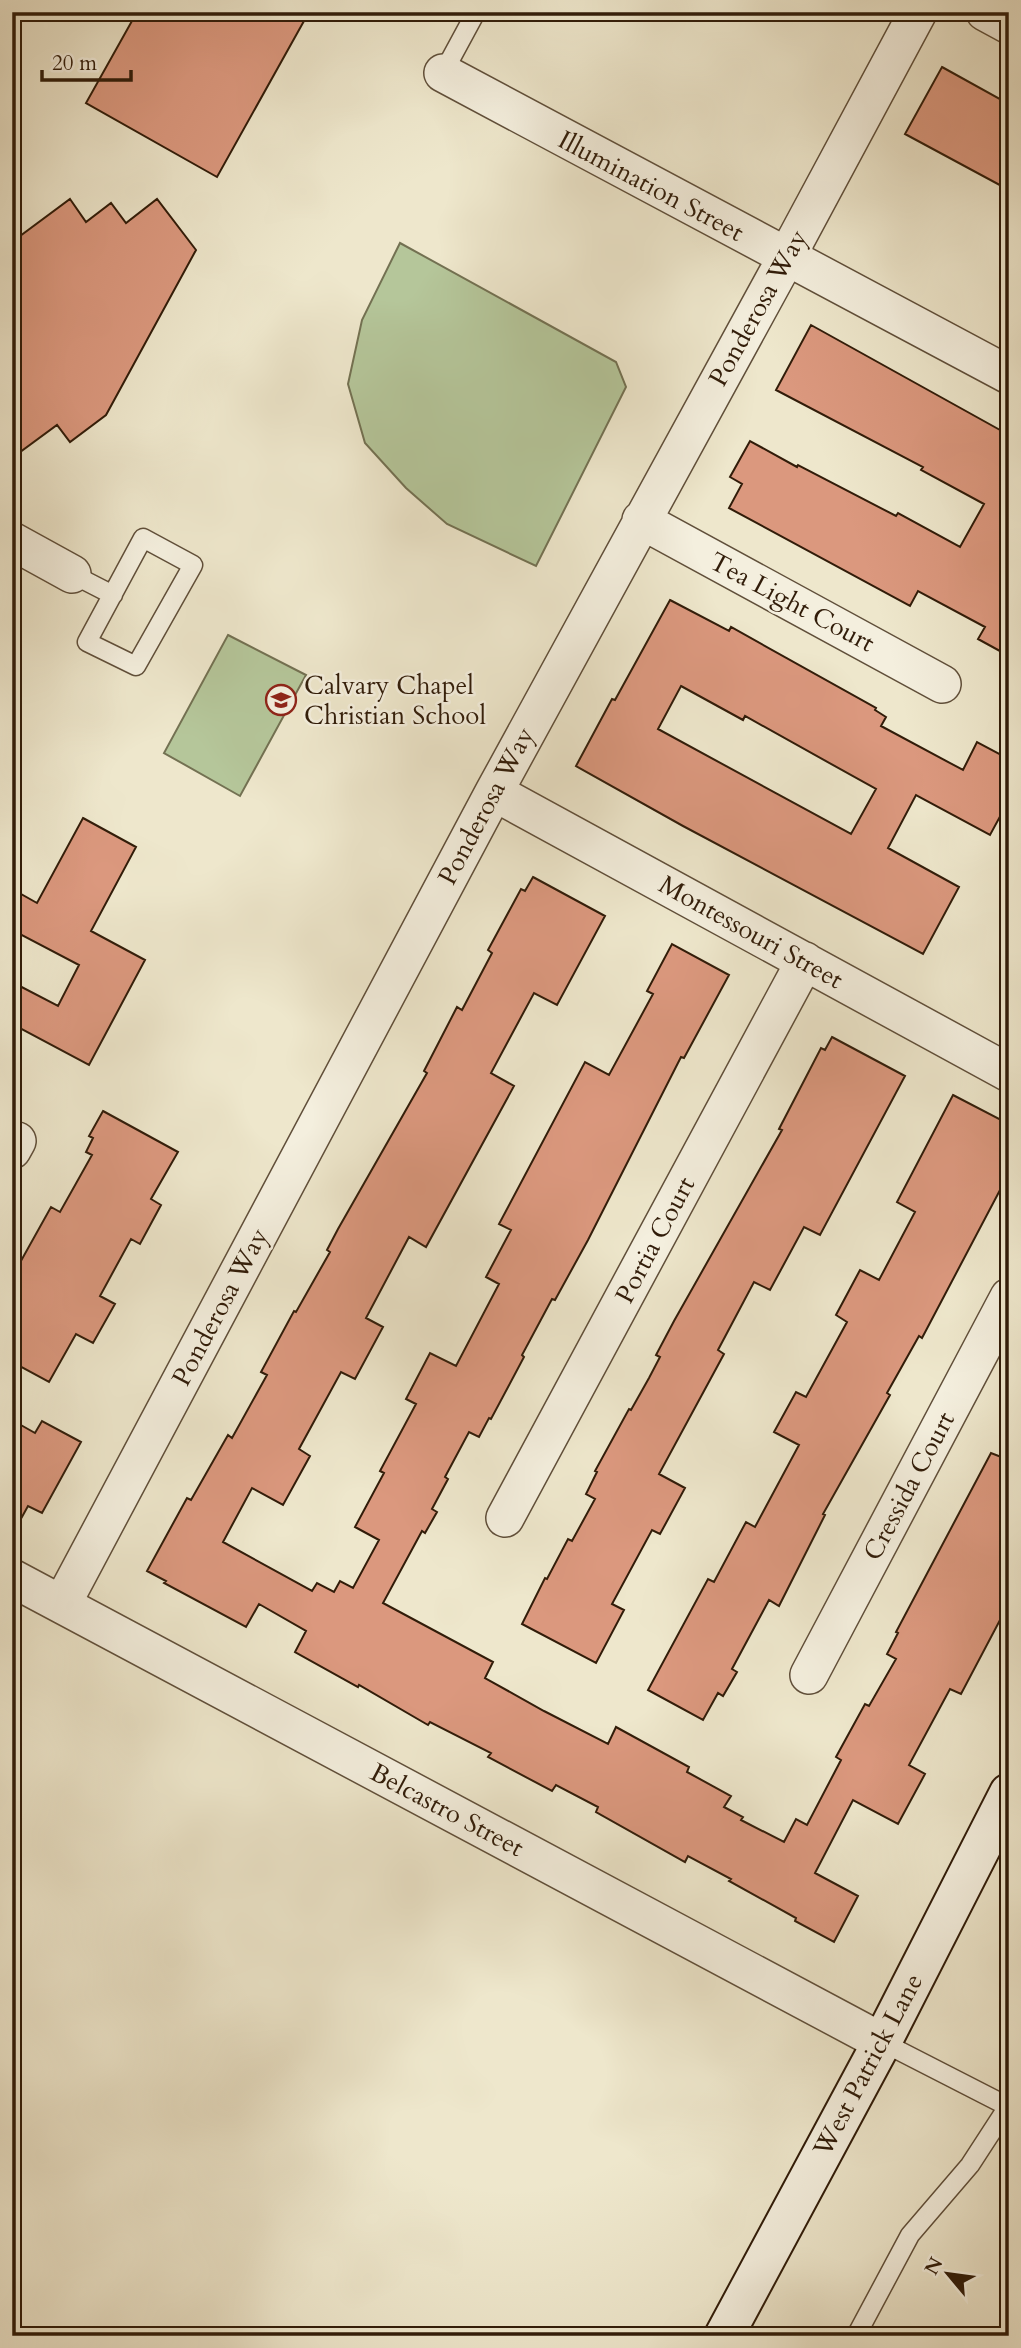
<svg xmlns="http://www.w3.org/2000/svg" width="1021" height="2348" viewBox="0 0 1021 2348" font-family="Cardo,serif">
	<style>
		.pitch { fill: #b5c69a; stroke: #737152; stroke-width: 2 }
		.building { fill: #db987e; stroke: #311c09; stroke-width: 2; fill-rule: evenodd }
		.lines { fill: none; stroke-linecap: round; stroke-linejoin: round }
		.lane-casing { stroke: #604f3a; stroke-width: 21 }
		.street-casing { stroke: #604f3a; stroke-width: 40 }
		.secondary-casing { stroke: #311c09; stroke-width: 42 }
		.lane { stroke: #f4efde; stroke-width: 18 }
		.street { stroke: #f4efde; stroke-width: 37 }
		.secondary { stroke: #f4efde; stroke-width: 38 }
		.labels { text-anchor: middle; dominant-baseline: central; stroke-width: 5; stroke-linejoin: round; paint-order: stroke }
		.street-label { font-size: 26px; fill: #311c09; stroke: #f4efde }
		.poi-label { font-size: 26px; fill: #311c09; stroke: #f4efde; text-anchor: start }
	</style>
	<rect width="100%" height="100%" fill="#eee7cc"/>
	<filter id="stains"><feTurbulence type="fractalNoise" baseFrequency=".00286" numOctaves="4"/><feColorMatrix values="0 0 0 0 .2 0 0 0 0 .09 0 0 0 0 .02 0 0 0 .5 -.17"/></filter>
	<radialGradient id="worn" r=".72"><stop offset=".6" stop-color="#630" stop-opacity="0"/><stop offset="1" stop-color="#630" stop-opacity=".3"/></radialGradient>
	<path class="pitch" d="M400 243 616 362 626 387 536 566 447 524 406 488 365 443 348 384 362 320Z
		M228 635 306 675 240 796 164 753Z"/>
	<path class="building" d="M137 12H309L217 177 86 103Z
		M942 67 1009 104V190L905 134Z
		M70 199 86 222 111 203 126 223 157 199 196 250 106 415 70 442 57 425 12 458V242Z
		M811 325 1009 435V656L978 639 985 627 918 591 910 606 729 508 742 484 730 477 750 441 797 467 798 465 896 516 898 513 960 547 984 504 921 470 923 467 776 390Z
		M670 600 729 631 731 627 876 708 875 710 886 717 881 726 963 770 977 742 1009 759V800L990 835 916 795 888 848 959 887 923 954 683 826 576 766 612 699 615 700ZM681 686 743 720 745 716 876 789 851 834 658 729Z
		M83 818 136 847 91 931 145 960 89 1065 12 1024V982L58 1006 79 965 12 930V889L37 903Z
		M533 877 605 916 557 1005 534 993 491 1073 514 1086 426 1247 409 1237 366 1318 383 1327 355 1379 341 1372 299 1449 310 1456 283 1505 252 1488 223 1542 312 1591 317 1583 334 1592 340 1581 353 1588 379 1540 355 1527 384 1473 380 1471 416 1404 406 1399 430 1353 456 1366 499 1284 486 1277 511 1230 499 1224 585 1062 609 1075 653 994 647 991 672 944 729 975 684 1058 681 1057 588 1240 555 1300 552 1299 522 1355 524 1357 491 1419 489 1418 479 1437 469 1432 445 1477 448 1479 432 1509 437 1512 425 1533 422 1531 383 1603 493 1662 485 1678 544 1711 608 1744 616 1727 689 1767 687 1772 731 1796 724 1807 743 1817 741 1820 784 1842 796 1819 807 1825 841 1760 836 1757 865 1704 869 1706 896 1659 887 1654 898 1633 896 1632 991 1453 1009 1460V1603L961 1694 950 1689 909 1765 925 1774 898 1824 853 1800 815 1873 858 1896 834 1942 795 1921 796 1918 729 1881 731 1879 688 1856 685 1862 596 1812 598 1807 556 1785 552 1791 488 1757 491 1753 430 1722 428 1725 359 1685 358 1687 295 1652 306 1631 259 1604 246 1627 164 1583 166 1581 147 1571 187 1498 191 1500 228 1435 232 1438 267 1375 261 1372 294 1311 296 1312 330 1252 327 1250 338 1229 427 1073 424 1071 457 1007 462 1010 492 953 488 950 521 889 525 891Z
		M832 1037 905 1076 820 1235 804 1227 770 1290 754 1282 718 1350 724 1354 659 1474 685 1488 660 1534 652 1530 612 1604 624 1610 596 1663 522 1624 545 1578 547 1579 568 1539 572 1541 595 1499 586 1494 597 1472 595 1471 629 1409 631 1410 649 1378 660 1357 656 1355 674 1321 782 1130 779 1129 821 1048 825 1050Z
		M953 1095 1009 1124V1173L922 1338 919 1336 887 1393 890 1395 823 1514 825 1515 779 1606 769 1600 732 1669 737 1672 723 1696 718 1693 703 1720 648 1690 708 1579 714 1582 746 1522 755 1527 799 1445 774 1432 796 1392 806 1397 847 1322 836 1315 860 1270 879 1280 915 1212 897 1202Z
		M103 1111 178 1152 151 1199 161 1205 140 1244 131 1239 100 1296 115 1304 93 1343 76 1334 49 1382 12 1362V1277L51 1207 60 1212 92 1155 86 1152 93 1138 89 1136Z
		M12 1420 35 1433 42 1421 81 1442 42 1513 28 1506 12 1535Z"/>
	<g class="lines">
		<g class="lane-casing">
			<path id="lane" d="M443 73 476 12
				M143 538 193 565 136 666 87 642Z
				M72 574 113 595
				M882 2042 1009 2107
				M856 2336 910 2235 970 2165 1009 2105"/>
		</g>
		<g class="street-casing">
			<path id="street" d="M985 12 1009 25
				M443 73 1009 375
				M641 520 942 684
				M12 541 72 574
				M494 792 1009 1073
				M12 1150 17 1141
				M505 1518 805 961
				M12 1578 882 2042
				M62 1604 494 792 786 258 918 12
				M809 1675 1009 1297"/>
		</g>
		<g class="secondary-casing">
			<path id="secondary" d="M724 2336 882 2042 1009 1793"/>
		</g>
		<use href="#lane" class="lane"/>
		<use href="#street" class="street"/>
		<use href="#secondary" class="secondary"/>
	</g>
	<defs>
		<g id="school-ring" transform="scale(1.575)"><circle r="9.5" fill="#f4efde" stroke="#8f2418" stroke-width="1.5"/><path d="M0-5L7-2L0 1L-7-2ZM-4 1L0 2.5L4 1V4Q0 6-4 4Z" fill="#8f2418"/></g>
	</defs>
	<g fill-rule="evenodd">
		<use href="#school-ring" x="281" y="700"/>
	</g>
	<g class="labels">
		<g class="street-label">
			<text transform="translate(651 186) rotate(28)">Illumination Street</text>
			<text transform="translate(758 308) rotate(-61)">Ponderosa Way</text>
			<text transform="translate(792 602) rotate(28)">Tea Light Court</text>
			<text transform="translate(486 806) rotate(-62)">Ponderosa Way</text>
			<text transform="translate(751 932) rotate(29)">Montessouri Street</text>
			<text transform="translate(655 1240) rotate(-62)">Portia Court</text>
			<text transform="translate(220 1307) rotate(-62)">Ponderosa Way</text>
			<text transform="translate(909 1486) rotate(-62)">Cressida Court</text>
			<text transform="translate(447 1810) rotate(28)">Belcastro Street</text>
			<text transform="translate(868 2065) rotate(-62)">West Patrick Lane</text>
		</g>
		<g class="poi-label">
			<text x="304" y="685">Calvary Chapel<tspan x="304" dy="30">Christian School</tspan></text>
		</g>
	</g>
	<rect width="1021" height="2348" fill="none" stroke="#eee7cc" stroke-width="42"/>
	<rect x="14" y="14" width="993" height="2320" fill="none" stroke="#311c09" stroke-width="3.5"/>
	<rect x="21" y="21" width="979" height="2306" fill="none" stroke="#311c09" stroke-width="2"/>
	<g transform="translate(948 2274) rotate(299)" stroke="#f4efde" stroke-width="5" paint-order="stroke">
	<path d="M0-5L12 26L0 18L-12 26Z" fill="#311c09"/>
	<text y="-10" font-size="19" font-weight="bold" text-anchor="middle" fill="#311c09">N</text>
	</g>
	<path d="M42 70v10h89v-10" fill="none" stroke="#311c09" stroke-width="3.5"/>
	<text x="52" y="70" font-size="21" fill="#311c09" stroke="#f4efde" stroke-width="5" paint-order="stroke">20 m</text>
	<rect width="100%" height="100%" filter="url(#stains)"/>
	<rect width="100%" height="100%" fill="url(#worn)"/>
</svg>
